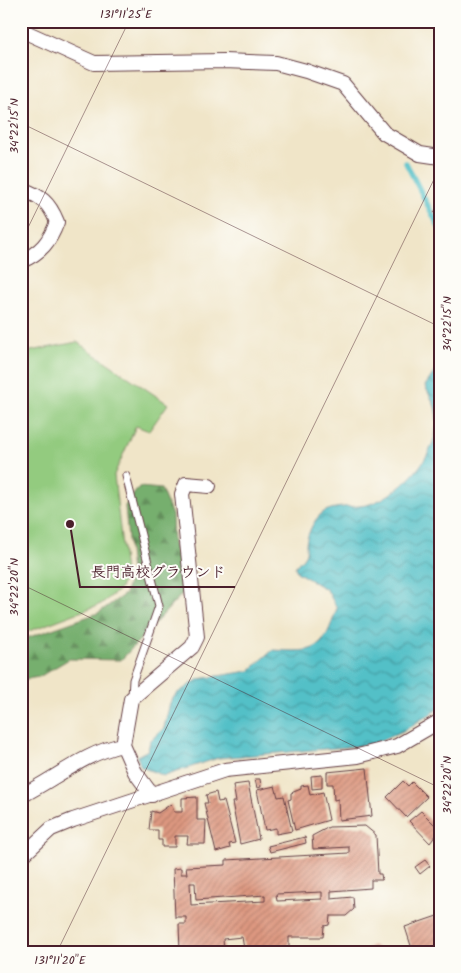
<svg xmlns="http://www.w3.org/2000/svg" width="461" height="973" viewBox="0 0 461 973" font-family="Kalam,'Klee One',sans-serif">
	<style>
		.forest { fill: url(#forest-firs); stroke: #60674c }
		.green { fill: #93cb7f; stroke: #6e7555 }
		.water { fill: url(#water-waves); stroke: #4e7079 }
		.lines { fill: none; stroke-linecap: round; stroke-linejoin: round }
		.stream { stroke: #52c0c7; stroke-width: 5.5 }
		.building { fill: url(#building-hatch); fill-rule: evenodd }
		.service-casing { stroke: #633d43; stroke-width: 9 }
		.minor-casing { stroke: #633d43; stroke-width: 16 }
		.service { stroke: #fff; stroke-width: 7 }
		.minor { stroke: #fff; stroke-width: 14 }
		.ticks { fill: none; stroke: #4a1f2b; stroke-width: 1; stroke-opacity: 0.45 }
		.leader { fill: none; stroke: #4a1f2b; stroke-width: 2 }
		.callout-dot { fill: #4a1f2b; stroke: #fdfcf7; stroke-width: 2 }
		.callout-label { font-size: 15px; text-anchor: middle; font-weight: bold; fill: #4a1f2b; stroke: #fdfcf7; stroke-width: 4; stroke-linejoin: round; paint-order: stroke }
		.neatline { fill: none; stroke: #4a1f2b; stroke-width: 2 }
		.ticks-label { font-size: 12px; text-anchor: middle; fill: #4a1f2b }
	</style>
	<defs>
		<pattern id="forest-firs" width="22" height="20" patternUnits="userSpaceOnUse" patternTransform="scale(1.25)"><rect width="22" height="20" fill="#76af6e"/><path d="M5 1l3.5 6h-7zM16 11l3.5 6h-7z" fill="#638e5b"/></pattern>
		<pattern id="water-waves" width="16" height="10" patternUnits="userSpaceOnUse" patternTransform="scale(1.25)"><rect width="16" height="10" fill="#52c0c7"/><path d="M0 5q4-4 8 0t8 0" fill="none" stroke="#469ba2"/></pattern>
		<pattern id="building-hatch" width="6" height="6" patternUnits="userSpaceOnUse" patternTransform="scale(1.25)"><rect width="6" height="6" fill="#dd9880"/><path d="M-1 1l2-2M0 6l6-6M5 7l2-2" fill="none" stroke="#b57b69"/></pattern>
	</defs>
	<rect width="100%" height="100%" fill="#fdfcf7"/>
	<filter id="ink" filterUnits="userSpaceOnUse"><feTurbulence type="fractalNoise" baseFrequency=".02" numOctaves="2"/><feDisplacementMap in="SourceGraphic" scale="10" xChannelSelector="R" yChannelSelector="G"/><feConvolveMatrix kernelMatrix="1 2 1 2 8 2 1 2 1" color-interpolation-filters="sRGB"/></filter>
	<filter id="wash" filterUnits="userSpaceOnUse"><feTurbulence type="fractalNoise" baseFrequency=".0096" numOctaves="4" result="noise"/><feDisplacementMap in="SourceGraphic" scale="20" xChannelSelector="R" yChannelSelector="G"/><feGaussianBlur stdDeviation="1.12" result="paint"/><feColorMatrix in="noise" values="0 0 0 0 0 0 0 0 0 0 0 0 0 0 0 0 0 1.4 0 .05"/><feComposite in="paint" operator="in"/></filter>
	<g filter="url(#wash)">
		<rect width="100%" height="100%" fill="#f0e5c8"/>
		<path class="forest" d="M139 487 161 489 172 515 173 544 184 579V592L121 660 69 659 39 677 21 680V640L98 613 125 594 131 572 125 506Z"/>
		<path class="green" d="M77 342 168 404 149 431 136 426 114 475 125 573 120 589 101 604 21 634V353Z"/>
		<path class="water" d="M440 364V708L403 731 371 745 218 758 164 776 141 767 137 756 148 750 150 741 164 728 170 703 176 694 199 679 249 671 273 650C317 653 323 651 337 608L327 590 297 572 295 567C298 563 303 559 305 555 307 552 306 547 306 544 307 535 313 522 319 516 331 503 355 509 370 504 405 492 446 448 435 407 433 400 428 393 425 386Z"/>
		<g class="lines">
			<path class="stream" d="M406 163 440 229"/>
		</g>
		<g id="blocks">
			<path class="building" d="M440 206V218L434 212Z
				M367 768 372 816 339 820 338 799 334 800 333 784H327V772Z
				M322 775V788L312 789 311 776Z
				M255 779H260L261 787 257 788Z
				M403 781 408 786 412 782 427 797 406 817 387 797Z
				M248 783 259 839 240 844 232 802H236L233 785Z
				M308 785 310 795 323 792 329 820 295 830 288 800 291 799V793L301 789V786Z
				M275 786 278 797 284 796 292 831 276 834V828L265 830 257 790Z
				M216 792 218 802 224 801 235 843 229 844 230 848 216 852 204 803H208L206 795Z
				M197 797V820H206L205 844H187L188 836H175V847H162V840H158V830H149L151 811 158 813 171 804 174 812H182V798Z
				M421 811 440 830 430 843 409 821Z
				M365 826 376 835 378 874H381L382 880H371V888L331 891V899L353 897 354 909 346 916H330L329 925 324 926 323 937H289V947L305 948V952H230L244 949 242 937 223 939 224 952H180L179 924H186V917H175L173 869 181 868V874H187L186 867 226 865V860L349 853V847L313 849 312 836 329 827ZM190 883H195L196 900 265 895V901L191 905ZM322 892V899L277 901 276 894Z
				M305 837 306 843 270 852 268 846Z
				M425 860 430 866 420 874 415 867Z
				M440 915V947L424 952H413L405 927Z
				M372 945 387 952H362Z"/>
		</g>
	</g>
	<g filter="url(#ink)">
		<use href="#blocks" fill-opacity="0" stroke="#633d43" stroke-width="1"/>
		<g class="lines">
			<g class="service-casing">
				<path id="service" d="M126 476 159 606 133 680 132 697"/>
			</g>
			<g class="minor-casing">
				<path id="minor" d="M21 30 94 63 224 61 276 63 306 71 343 84 384 133 420 154 440 157
					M21 189C41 196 49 202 57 222 50 241 41 253 21 261
					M152 795 135 772 123 745 131 699 192 647 197 637 182 494 186 484 209 486
					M21 796C55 779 86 752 123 745
					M21 857 51 829 73 820 225 770 358 756 397 746 440 721"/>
			</g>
			<use href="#service" class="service"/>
			<use href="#minor" class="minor"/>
		</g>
	</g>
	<path class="ticks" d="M21 123 440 327M21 242 129 21M21 584 440 788M57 952 440 167M439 952 440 950"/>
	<path class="leader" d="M70 524L80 587H235"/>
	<circle class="callout-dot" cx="70" cy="524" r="5"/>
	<g class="callout-label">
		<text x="158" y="577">長門高校グラウンド</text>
	</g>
	<rect width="461" height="973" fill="none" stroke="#fdfcf7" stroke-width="55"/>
	<rect x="28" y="28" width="406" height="918" class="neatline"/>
	<g class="ticks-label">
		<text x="126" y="18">131°11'25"E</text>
		<text transform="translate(14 126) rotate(-90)" y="4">34°22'15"N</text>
		<text transform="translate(447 324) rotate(-90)" y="4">34°22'15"N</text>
		<text transform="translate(14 587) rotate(-90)" y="4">34°22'20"N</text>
		<text transform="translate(447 785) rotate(-90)" y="4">34°22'20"N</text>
		<text x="60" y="964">131°11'20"E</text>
	</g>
</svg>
